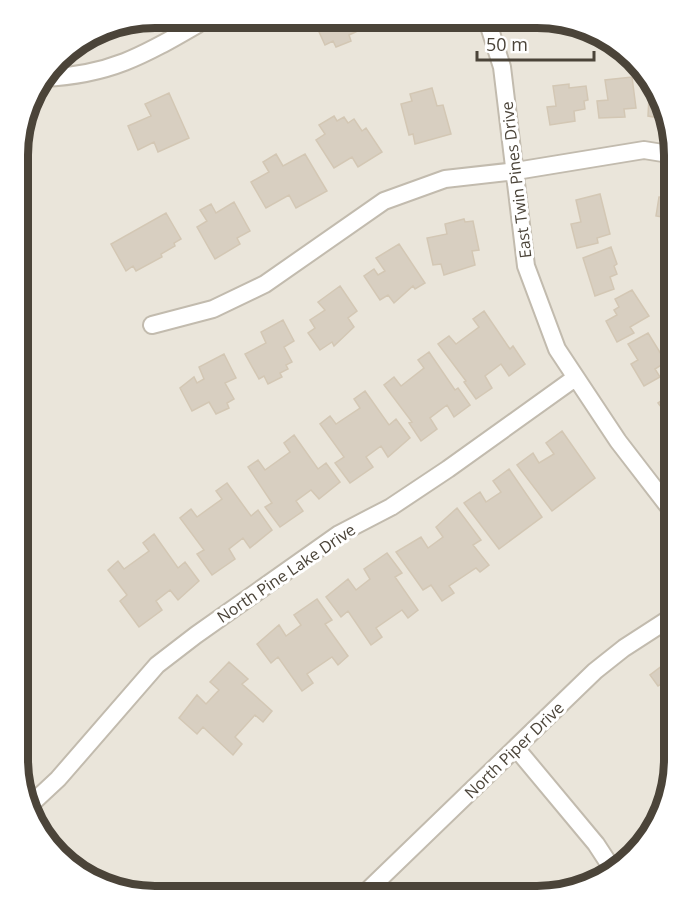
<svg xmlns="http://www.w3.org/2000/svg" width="693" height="915" viewBox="0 0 693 915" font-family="'Open Sans',sans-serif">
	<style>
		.residential { fill: #eae5da }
		.building { fill: #d8cfc1; stroke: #d3c7b4; stroke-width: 1.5 }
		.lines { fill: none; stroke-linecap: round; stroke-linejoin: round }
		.minor-casing { stroke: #c2bbae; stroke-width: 20 }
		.minor { stroke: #fff; stroke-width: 16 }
		.labels { text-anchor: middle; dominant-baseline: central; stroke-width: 6; stroke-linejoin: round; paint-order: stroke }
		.street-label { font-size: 16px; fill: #4b4439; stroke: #fff }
		.rim { fill: none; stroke: #4b4439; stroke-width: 8 }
	</style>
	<rect width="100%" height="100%" fill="#f6f3ec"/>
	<path class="residential" d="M556 19 614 41 661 94 675 155V769L652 836 599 883 538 897 138 896 79 874 32 821 18 760 19 137 36 87 65 52 111 25Z"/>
	<path class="building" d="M362 22 364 28 349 35 351 41 336 47 333 41 325 45 315 23Z
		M632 77 636 108 624 109 625 117 599 118 597 101 608 100 605 80Z
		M569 84V88L586 86 588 100 584 101 585 109 574 111 575 121 550 125 547 107 556 106 553 86Z
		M432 88 437 106 443 105 451 134 415 144 413 134 409 135 401 104 412 101 410 94Z
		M655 88 661 94 666 119 648 116 649 96 654 97Z
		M169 93 189 138 158 152 154 142 138 150 128 126 151 116 145 104Z
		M334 116 337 121 344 117 348 123 354 119 362 131 366 128 382 152 358 167 352 157 334 168 316 140 325 134 319 125Z
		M276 154 283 166 305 154 327 191 296 208 289 195 266 208 251 182 269 172 263 162Z
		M600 194 610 234 597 238 598 243 577 248 571 224 581 222 576 200Z
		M659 197 675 199V242L664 240 668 218 656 216Z
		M234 202 250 231 237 238 240 244 215 259 197 227 207 221 200 210 211 204 216 213Z
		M166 213 181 239 174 243 175 246 161 254 162 257 136 271 133 266 126 271 111 244Z
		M464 219 465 222 473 221 479 250 472 251 475 265 444 275 441 264 433 265 427 238 447 234 445 224Z
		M399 244 425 283 415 289 413 286 394 303 388 295 380 300 364 276 374 269 378 275 385 271 376 258Z
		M611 247 617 264 614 266 617 274 610 277 614 289 595 296 583 258Z
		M340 286 357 311 348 318 354 327 334 346 332 342 320 350 308 333 315 328 310 320 325 310 318 302Z
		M632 290 649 316 630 327 634 333 617 342 606 321 617 315 614 310 619 307 615 299Z
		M484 311 510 349 513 346 525 364 509 376 501 364 485 376 492 388 476 399 464 382 466 381 438 344 449 336 456 344 479 327 473 319Z
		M283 320 294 341 284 347 292 362 286 365 288 369 280 373 282 377 268 384 264 376 259 379 245 354 266 343 261 332Z
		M648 333 666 362 655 369 660 377 644 386 631 364 638 360 628 344Z
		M429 352 455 390 458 388 470 405 454 417 447 405 430 418 437 429 421 441 409 423 412 422 384 385 394 377 401 386 424 368 418 360Z
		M224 354 236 378 225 383 234 399 227 403 229 408 216 414 209 402 192 411 180 388 194 377 197 383 204 379 199 367Z
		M675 374V423L674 424 658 403 671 394 663 383Z
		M365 391 389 425 396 419 410 438 388 457 381 446 366 457 373 467 350 483 335 463 344 457 320 424 330 416 336 424 360 408 354 399Z
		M562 431 595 478 552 511 517 465 533 453 539 463 554 454 546 443Z
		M294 435 318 469 326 463 340 482 319 499 311 490 296 501 303 511 280 527 265 507 272 503 248 467 258 460 265 470 290 452 284 443Z
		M509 469 542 517 499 549 464 503 480 492 486 502 501 492 493 481Z
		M227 483 251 516 258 510 272 530 250 548 243 538 229 549 235 559 212 575 197 554 204 550 180 518 191 509 197 517 222 499 216 491Z
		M457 508 481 540 473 545 489 565 480 572 476 568 449 586 454 593 442 601 431 585 423 590 396 552 421 537 428 548 443 537 436 527Z
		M154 534 178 568 185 562 199 581 178 600 170 590 156 601 162 610 139 627 120 601 127 595 108 570 118 561 124 569 149 551 143 543Z
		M387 553 402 573 395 577 418 610 408 618 402 610 376 628 382 637 371 645 348 611 341 617 326 597 348 579 356 590 370 579 364 569Z
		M317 599 332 620 325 624 348 656 338 665 332 657 307 674 313 683 302 691 278 657 271 663 257 644 279 625 286 636 301 625 294 615Z
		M675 656V692L666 681 658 686 650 675Z
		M229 662 248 679 242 684 272 711 263 722 255 715 235 737 242 744 233 755 203 727 197 734 179 718 197 695 206 704 219 690 210 682Z"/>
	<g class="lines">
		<g class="minor-casing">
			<path id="minor" d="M487 20 502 67 526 266 557 349 618 441 675 515
				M44 78C109 75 143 56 198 24
				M152 325 213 309 265 284 384 201 445 179 516 171 644 150 675 155
				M516 748 596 844 613 870
				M29 806 58 779 157 665 196 635 339 534 391 507 448 469 575 378
				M362 896 595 671 624 648 675 615"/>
		</g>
		<use href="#minor" class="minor"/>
	</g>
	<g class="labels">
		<g class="street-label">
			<text transform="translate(516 180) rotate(-97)">East Twin Pines Drive</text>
			<text transform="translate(286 573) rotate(-34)">North Pine Lake Drive</text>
			<text transform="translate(514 750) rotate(-44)">North Piper Drive</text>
		</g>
	</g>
	<path d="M0 0H693V915H0ZM155 28H537A127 127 0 0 1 664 155V759A127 127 0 0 1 537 886H155A127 127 0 0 1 28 759V155A127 127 0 0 1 155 28Z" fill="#fff" fill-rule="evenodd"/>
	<path class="rim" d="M155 28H537A127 127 0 0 1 664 155V759A127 127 0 0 1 537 886H155A127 127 0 0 1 28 759V155A127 127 0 0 1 155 28Z"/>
	<path d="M477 51v9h117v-9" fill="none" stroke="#4b4439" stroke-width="3"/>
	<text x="486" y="51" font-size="18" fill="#4b4439" stroke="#ffffff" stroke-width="4.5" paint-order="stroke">50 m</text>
</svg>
